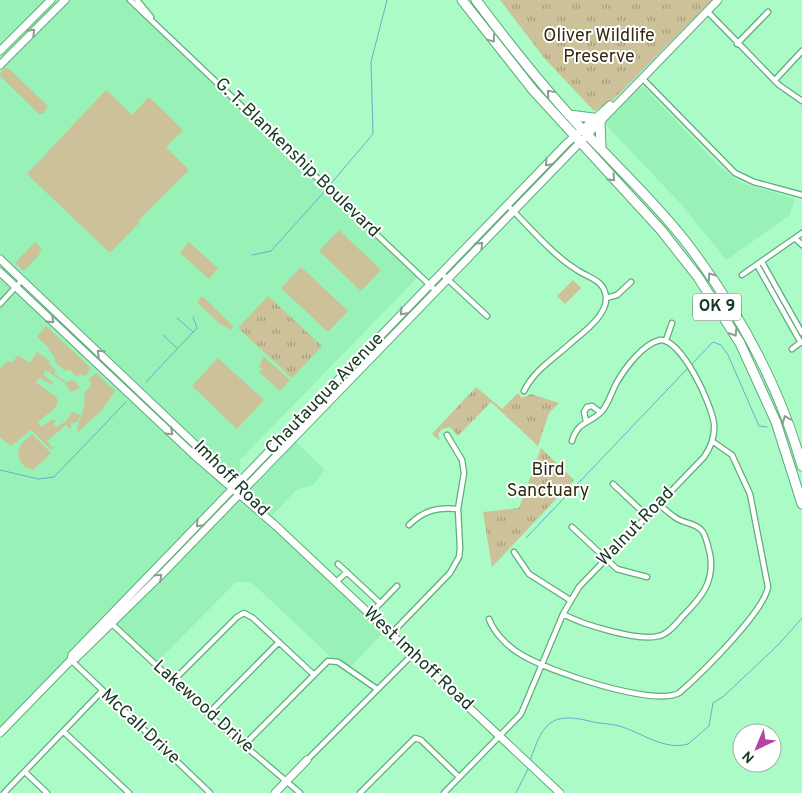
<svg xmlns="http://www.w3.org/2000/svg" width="802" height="793" viewBox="0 0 802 793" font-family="Overpass,sans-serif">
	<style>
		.built { fill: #98f1b7 }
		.grass { fill: #ccc198 }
		.park { fill: url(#park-tufts) }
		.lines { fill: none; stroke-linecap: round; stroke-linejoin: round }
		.stream { stroke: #5cb4c8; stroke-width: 1 }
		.street-casing { stroke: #5ead7b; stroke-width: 7 }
		.secondary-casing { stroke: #5ead7b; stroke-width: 9 }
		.highway-casing { stroke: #5ead7b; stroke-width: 11 }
		.street { stroke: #fff; stroke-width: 4.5 }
		.secondary { stroke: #fff; stroke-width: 7 }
		.highway { stroke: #fff; stroke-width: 9 }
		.oneway { stroke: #8c9c92 }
		.labels { text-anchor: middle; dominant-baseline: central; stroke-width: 4; stroke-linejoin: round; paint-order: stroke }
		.shield { fill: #fff; stroke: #5d7466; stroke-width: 1 }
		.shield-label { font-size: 16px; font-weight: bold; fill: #183925 }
		.park-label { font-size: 18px; fill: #31290b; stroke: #fff }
		.street-label { font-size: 18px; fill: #183925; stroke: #fff }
	</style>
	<defs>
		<pattern id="park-tufts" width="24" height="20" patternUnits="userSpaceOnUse" patternTransform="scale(1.25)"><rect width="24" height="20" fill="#ccc198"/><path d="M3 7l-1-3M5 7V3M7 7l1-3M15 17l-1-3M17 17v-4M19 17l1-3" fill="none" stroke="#a59e7c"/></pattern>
	</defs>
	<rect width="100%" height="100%" fill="#abfbc6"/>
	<path class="built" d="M0 0H127L417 278 240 460 241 497 384 632 350 667 338 659 331 657 251 582H236L156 663 109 617 0 731Z
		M644 87 717 164 734 178 742 183 795 199 789 216 726 260 681 204 605 124 631 96 639 88Z
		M295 441 325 470 312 486 297 489 272 516 247 491Z"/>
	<path class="grass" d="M5 68H8L48 106 43 114H39L1 77 0 73Z
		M106 90 132 115 149 97 183 130 166 147 189 170 139 220V223L110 253 27 174Z
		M339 230 381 270 361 291 319 251Z
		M35 242 42 249 39 252 40 254 24 271 15 263Z
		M189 242 218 268 209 279 180 253Z
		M301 267 348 311 328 332 281 288Z
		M573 280 581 288 565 304 557 296Z
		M202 296 233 326 231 330 219 323 197 302Z
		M46 326 91 368 85 376 80 374 77 377 69 369 66 371 54 362 56 360 47 346 37 337Z
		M37 352 50 361 49 364 56 370 54 373 67 383 70 380 75 381 80 388 71 392 65 383 46 370 43 375 54 383 52 385 40 378 36 382 56 397 58 401 55 408 38 422 41 427 53 419 56 422 53 424 57 427 66 421 72 412 81 415 77 422 71 423V428L69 429 66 425 47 441 52 447H55L51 450 31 430 11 446 0 437V368L8 361 12 363 18 355 30 363Z
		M264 357 290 380 280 391 259 372 262 369 259 366Z
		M218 358 264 400 237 429 192 386Z
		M96 373 115 391 102 410 78 432C75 424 88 409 84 393L91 385 89 379Z
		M32 434 51 453 33 470 24 466C12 451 21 444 32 434Z"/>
	<path class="park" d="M500 0H712L613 100 594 111 545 59Z
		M268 296 322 346 292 378 238 328Z
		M476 387 502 409 518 393 522 398 531 394 559 403 549 413 538 446 491 402 458 436 450 427 442 429 438 434 440 441 432 434Z
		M541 448 574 480 492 567 483 512 519 508Z"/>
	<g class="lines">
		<path class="stream" d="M328 187 373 134 371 62 387 0
			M252 255 271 251 326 190
			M177 318 193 332
			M163 335 177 348
			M690 366 713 342 721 345 728 355 759 426 767 427
			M146 382 195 330 197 328 193 317
			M0 470 38 479 54 477 126 402
			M526 538 688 368
			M530 761C542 726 549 711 589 721 599 724 609 723 619 726 641 732 664 751 688 744L709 726 713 703 724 696 779 644 802 618
			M516 793 529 767"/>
		<g class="street-casing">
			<path id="street" d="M130 0 436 291
				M137 0 151 17
				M707 11 779 85 802 101
				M737 44 768 12
				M642 78 735 173 754 182 802 195
				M775 80 802 51
				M507 205C529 226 551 254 577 270 589 278 605 280 606 298 607 315 584 332 572 342 555 358 535 369 524 391
				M795 238 802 245
				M762 262 802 333
				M757 265 801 343
				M441 273 487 316
				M742 275 802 233
				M606 298 617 295 631 282
				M0 304 22 280
				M666 340 672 323
				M792 349 801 342
				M586 421 584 412 587 407 592 406 600 412
				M613 484 647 516
				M409 525C424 510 438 507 458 509
				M572 527 617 569 647 577
				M514 552 529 574 570 600
				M338 564 380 603
				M336 582 347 572
				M370 614 397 586
				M563 614C581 624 639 642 659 636 668 634 676 624 682 617 701 598 715 582 710 554 708 547 707 539 703 532 697 523 685 524 676 518 670 514 664 509 659 504
				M489 619C494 633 509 648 522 655 548 671 653 707 679 693 700 675 764 612 768 587L750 494 732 455 712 441
				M110 622 216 721 300 793
				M391 634 450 573 459 557 460 548 458 509 464 473 462 460 447 435
				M71 660 210 793
				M173 681 237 617 244 613 253 618 313 674
				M208 714 279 642
				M64 732 129 793
				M245 744 328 661 338 662 377 689
				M307 760 413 654
				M25 772 47 793
				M4 793 102 691
				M360 793 415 738 421 740 459 777
				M444 793 521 714 563 614 579 587 704 457C711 447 715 436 714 424 712 405 682 339 660 340 643 344 625 368 617 382 612 391 609 402 603 410 591 424 578 420 572 441"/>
		</g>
		<g class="secondary-casing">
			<path id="secondary" d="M0 51 51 0
				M0 65 65 0
				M0 259 263 509
				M0 272 194 455 275 525 560 793
				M71 660 76 658 165 571 718 0
				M0 733 71 660 72 655 567 143 610 105
				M275 793 307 760"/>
		</g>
		<g class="highway-casing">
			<path id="highway" d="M462 0 533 90 661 230 698 277 740 343 776 422 802 504
				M476 0C509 44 544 88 581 128 616 166 655 202 686 242 738 310 779 384 802 466
				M569 115 593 118
				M600 120 601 149"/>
		</g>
		<use href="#street" class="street"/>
		<use href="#secondary" class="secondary"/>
		<use href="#highway" class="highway"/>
	</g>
	<defs><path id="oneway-chevron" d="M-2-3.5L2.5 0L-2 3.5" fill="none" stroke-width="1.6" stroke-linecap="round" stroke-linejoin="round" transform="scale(1.25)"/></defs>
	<g class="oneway">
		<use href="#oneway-chevron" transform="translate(32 32) rotate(-45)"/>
		<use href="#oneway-chevron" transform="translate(492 39) rotate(53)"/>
		<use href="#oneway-chevron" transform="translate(550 93) rotate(-130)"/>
		<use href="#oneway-chevron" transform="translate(548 163) rotate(134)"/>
		<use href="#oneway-chevron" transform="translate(612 178) rotate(47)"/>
		<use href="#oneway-chevron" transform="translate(480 245) rotate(-46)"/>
		<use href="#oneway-chevron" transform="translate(711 276) rotate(-126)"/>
		<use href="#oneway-chevron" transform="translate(403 312) rotate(134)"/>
		<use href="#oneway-chevron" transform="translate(51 320) rotate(43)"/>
		<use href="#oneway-chevron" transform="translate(734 333) rotate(58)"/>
		<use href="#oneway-chevron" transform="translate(100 353) rotate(-137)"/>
		<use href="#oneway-chevron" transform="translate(786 419) rotate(-111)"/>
		<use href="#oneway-chevron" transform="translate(170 432) rotate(43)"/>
		<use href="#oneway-chevron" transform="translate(199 524) rotate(134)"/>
		<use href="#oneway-chevron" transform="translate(159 577) rotate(-44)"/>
	</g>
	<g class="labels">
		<rect class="shield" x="693" y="293.5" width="48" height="27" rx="4"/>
		<g class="shield-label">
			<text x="717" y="307">OK 9</text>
		</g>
		<g class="park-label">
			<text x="599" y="36">Oliver Wildlife<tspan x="599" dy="21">Preserve</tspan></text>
			<text x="548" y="470">Bird<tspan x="548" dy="21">Sanctuary</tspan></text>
		</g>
		<g class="street-label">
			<text transform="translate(297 158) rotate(44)">G. T. Blankenship Boulevard</text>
			<text transform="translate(325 394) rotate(-46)">Chautauqua Avenue</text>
			<text transform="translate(231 479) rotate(45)">Imhoff Road</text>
			<text transform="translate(636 527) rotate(-46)">Walnut Road</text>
			<text transform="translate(418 659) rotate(43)">West Imhoff Road</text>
			<text transform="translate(203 707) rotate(42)">Lakewood Drive</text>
			<text transform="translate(140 727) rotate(43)">McCall Drive</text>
		</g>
	</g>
	<g transform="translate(757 748) rotate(224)"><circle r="24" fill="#ffffff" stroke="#a3b0a8"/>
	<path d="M0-4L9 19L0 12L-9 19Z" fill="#b344a1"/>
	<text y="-8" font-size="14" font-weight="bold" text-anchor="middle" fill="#183925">N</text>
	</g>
</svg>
